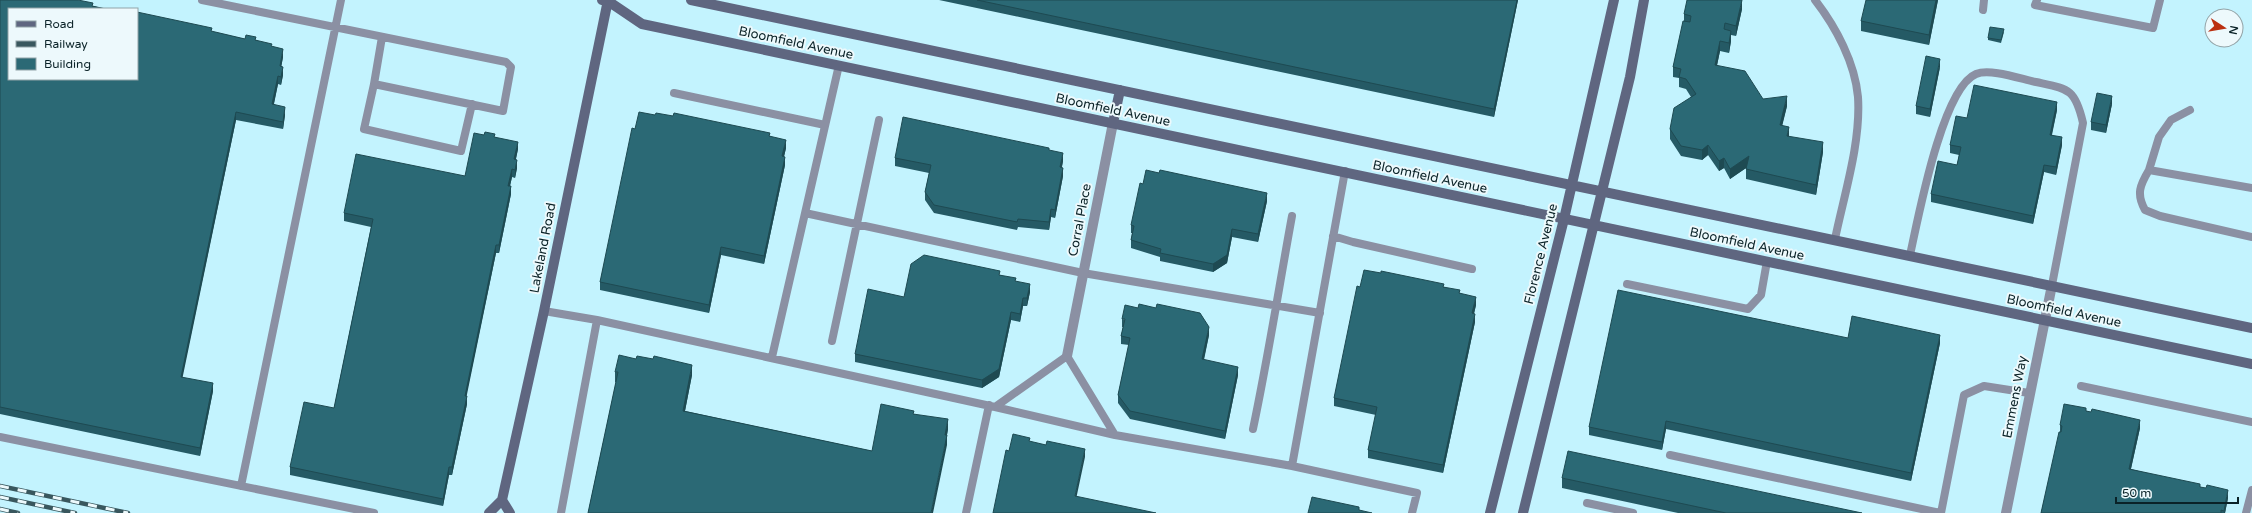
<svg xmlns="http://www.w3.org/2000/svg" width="2252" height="513" viewBox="0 0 2252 513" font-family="'Varela Round',sans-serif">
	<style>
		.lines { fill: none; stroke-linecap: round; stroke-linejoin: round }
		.lane { stroke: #8b90a3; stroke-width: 8 }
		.street { stroke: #8b90a3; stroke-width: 10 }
		.secondary { stroke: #5f6680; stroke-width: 10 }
		.rail-casing { stroke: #39575e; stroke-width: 4.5 }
		.rail { stroke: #edf9fc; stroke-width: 3; stroke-dasharray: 9; stroke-linecap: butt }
		.wall { fill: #255a65 }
		.shaded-wall { fill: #1e4a52 }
		.building { fill: #2b6975; stroke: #1e4a52 }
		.labels { text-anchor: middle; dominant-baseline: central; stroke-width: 4; stroke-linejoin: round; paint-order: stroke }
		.street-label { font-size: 13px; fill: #0a2227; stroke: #edf9fc }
	</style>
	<rect width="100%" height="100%" fill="#c3f3fe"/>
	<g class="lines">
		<path class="lane" d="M202 0 506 62 511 67 503 111 374 84 382 37
			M1815 0C1836 27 1855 63 1858 97 1861 143 1844 195 1835 239
			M2037 0 2035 5 2153 28 2160 0
			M1983 10 1984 0
			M374 84 364 129 461 151 472 104
			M674 93 825 125
			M2149 170 2159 137 2171 120 2190 110
			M1345 171 1292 466 1417 493 1412 513
			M2252 188 2149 170C2140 185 2136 194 2145 210L2160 216 2252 237
			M805 213 1083 273 1320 313
			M1333 236 1353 242 1472 269
			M1910 255C1918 219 1942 88 1976 74 1990 68 2021 79 2036 82 2068 89 2075 88 2083 123L2052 285
			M1627 284 1748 309 1761 295 1767 261
			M544 311 597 320 561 513
			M597 320 995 407 1067 356 1115 435 1292 466
			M832 341 879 120
			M772 357 839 65
			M2081 386 2252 422
			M995 407 1115 435
			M1253 429C1268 358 1279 287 1292 216
			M0 437 374 513
			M1670 455 1940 513
			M241 486 341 0
			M1587 503 1633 513
			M966 513 989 405
			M1941 513 1964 395 1984 386 2029 393
			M2246 513 2252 490"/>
		<path class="street" d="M1067 356 1113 123
			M2006 513 2052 285"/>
		<path class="secondary" d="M602 0 608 1 642 24 2252 364
			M691 0 2252 328
			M1113 123 1120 90
			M502 500 510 513
			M489 513 502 500 544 311 608 0
			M1490 513 1564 219 1614 0
			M1523 513 1630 77 1644 0"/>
		<g class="rail-casing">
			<path id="rail" d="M0 486 128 513
				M0 497 75 513
				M0 509 18 513"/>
		</g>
		<use href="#rail" class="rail"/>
	</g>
	<path class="wall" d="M0 0 93 6 245 39 256 40 272 47 283 57 281 67 283 75 281 85 278 84 274 104 285 115 283 129 236 120 182 377 213 391 200 456 0 414Z
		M939 0H1518L1494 117Z
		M1938 0 1929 45 1861 31V21Z
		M1742 9 1736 36 1731 35V41L1729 53 1720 51 1717 65 1763 99 1787 106 1782 125 1789 137 1823 152 1816 195 1746 179V168L1730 179 1724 168 1719 171 1708 155 1702 160 1681 156 1670 139V129L1691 97 1686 89 1679 87V78L1673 77V67L1684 21V14Z
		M2004 32 2001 43 1988 40V38Z
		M1940 67 1930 117 1916 114V106Z
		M2112 104 2106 133 2091 130V122Z
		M2057 110 2052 135 2062 145 2056 175 2044 172 2033 224 1931 202V194L1957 165 1959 155 1950 153V145L1967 118Z
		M655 115 770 136 786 148 784 157 785 165 764 264 721 255 709 313 600 290V282L635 129Z
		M495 137 518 149 516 159 517 168 515 178 512 177 510 186 511 194 499 253H496L466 396 467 404 452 475H449L443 506 290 475V467L334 408 371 227 344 221V213L465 176Z
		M1049 151 1063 161 1062 167 1063 176 1055 218 1051 217 1049 230 1018 227 1017 230 934 213 925 200V192L929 173 895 166V158Z
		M1267 201 1258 242 1232 237 1227 263 1213 272 1160 261V257L1131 248V240L1132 233H1131V225Z
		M1381 273 1444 287 1460 293 1476 305 1474 314 1475 322 1443 473 1368 458V450L1376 415 1334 406V398L1360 287Z
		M1000 275 1016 282 1030 292 1027 306H1023L1020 322 1011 320 999 377 982 388 855 362V354Z
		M1122 319 1209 335 1204 360 1238 375 1225 439 1130 419 1118 403V395L1129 345 1121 344V336L1123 327H1122Z
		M1848 338 1940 343 1911 481 1666 429 1662 450 1589 435V427Z
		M615 372 692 375 685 411 872 451 914 414 948 429 947 435V445L588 513 616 382H615Z
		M2086 411 2140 428 2131 469 2200 487 2228 498 2225 513H2041L2060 432V425Z
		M1562 478 1862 513H1678L1562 488Z"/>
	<path class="shaded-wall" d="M1517 0H1518L1494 117V109Z
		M1742 0V9L1736 36V26Z
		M1936 0H1938L1929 45V35Z
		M1731 31V41L1729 53V43Z
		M1720 41V51L1715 75V65Z
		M283 49V57L280 74V66Z
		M1940 59V67L1930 117V109Z
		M283 67V75L281 85V77Z
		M278 76V84L272 112V104Z
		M1787 96V106L1780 135V125Z
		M2112 96V104L2106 133V125Z
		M2057 102V110L2050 142V135Z
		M285 107V115L283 129V122Z
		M236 112V120L181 385V377Z
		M1789 127V137L1787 136Z
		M2062 137V145L2056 175V167Z
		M786 140V148L782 164V156Z
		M518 142V149L514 167V159Z
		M1823 142V152L1816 195V185Z
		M1708 145V155L1702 160V150Z
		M1063 153V161L1060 175V167Z
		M1749 156V166L1730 179V169Z
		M785 157V165L764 264V256Z
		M1724 158V168L1719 171V161Z
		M517 160V168L515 178V170Z
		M2044 165V172L2033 224V216Z
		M1063 168V176L1055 218V210Z
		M512 169V177L508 194V186Z
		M511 186V194L499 253V245Z
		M1267 193V201L1258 242V234Z
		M1051 209V217L1049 230V222Z
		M1232 229V237L1227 263 1213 272V264Z
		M496 245V253L465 404V396Z
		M721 247V255L709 313V305Z
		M1030 284V292L1027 306V298Z
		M1476 297V305L1472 321V313Z
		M1023 298V306L1020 322V314Z
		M1011 312V320L999 377 982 388V380Z
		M1475 314V322L1443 473V465Z
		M1209 327V335L1202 367V359Z
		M1940 335V343L1911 481V473Z
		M692 365V375L683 421V411Z
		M1238 367V375L1225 439V431Z
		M213 383V391L200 456V448Z
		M467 396V404L452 475V467Z
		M948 419V429L945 445V435Z
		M2140 420V428L2129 477V469Z
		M1666 421V429L1662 450V442Z
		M947 435V445L933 513H931Z
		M1085 449V457L1075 504V496Z
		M449 467V475L443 506V499Z
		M2228 490V498L2225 513H2224Z"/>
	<path class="building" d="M0 0H78L93 3 92 6 106 9H9V79H137V12L212 28 211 31 245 39 246 35 256 37 255 40 272 44 271 46 283 49 280 66 283 67 281 77 278 76 272 104 285 107 283 122 236 112 181 377 213 383 200 448 0 407Z
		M977 0H1517L1494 109Z
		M1687 0H1742L1736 26 1725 23 1724 29 1731 31 1729 43 1720 41 1715 65 1745 71 1763 99 1787 96 1780 125 1789 127 1787 136 1823 142 1816 185 1746 169 1749 156 1730 169 1724 158 1719 161 1708 145 1702 150 1681 146 1670 129 1674 108 1696 94 1686 79 1679 77 1681 69 1673 67 1683 21 1690 22 1691 16 1684 14Z
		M1866 0H1936L1929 35 1861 21Z
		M1990 27 2004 29 2001 40 1988 38Z
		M1926 56 1940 59 1930 109 1916 106Z
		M1974 85 2057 102 2050 135 2062 137 2056 167 2044 165 2033 216 1931 194 1938 161 1957 165 1961 147 1950 145 1956 116 1967 118Z
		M2097 93 2112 96 2106 125 2091 122Z
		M639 112 655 115 656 113 673 116 674 113 770 133 769 136 786 140 782 156 785 157 764 256 721 247 709 305 600 282 632 128 635 129Z
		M903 117 1049 148V150L1063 153 1060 167 1063 168 1055 210 1051 209 1049 222 1018 219 1017 222 934 205 925 192 931 165 895 158Z
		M485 132 495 134 494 137 518 142 514 159 517 160 515 170 512 169 508 186H511L499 245H496L465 396H467L452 467H449L443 499 290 467 304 402 334 408 373 219 344 213 356 154 465 176 474 133 484 135Z
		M1146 170 1159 173 1160 170 1267 193 1258 234 1232 229 1227 255 1213 264 1160 253 1161 249 1131 240 1134 226 1131 225 1140 183 1143 184Z
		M924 255 1000 271 999 275 1016 278 1015 281 1030 284 1027 298H1023L1020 314 1011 312 999 369 982 380 855 354 868 289 904 297 911 264Z
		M1364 270 1381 273V271L1444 284 1443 287 1460 290 1459 293 1476 297 1472 313 1475 314 1443 465 1368 450 1377 407 1334 398 1357 286 1360 287Z
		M1618 290 1848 338 1852 316 1940 335 1911 473 1666 421 1662 442 1589 427Z
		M1139 304 1156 308 1157 304 1200 313 1209 327 1202 359 1238 367 1225 431 1130 411 1118 395 1130 338 1121 336 1125 319H1122L1125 305 1138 308Z
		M619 355 636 359 637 356 653 359 654 356 692 365 683 411 872 451 881 404 914 411 913 414 948 419 945 435H947L931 513H588L618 372H615Z
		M2064 404 2086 408V411L2091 412 2092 409 2140 420 2129 469 2200 484V487L2206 488 2207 485 2228 490 2224 511 2221 510V513H2041L2059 432H2061L2062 426 2060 425Z
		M1013 434 1030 438 1029 441 1046 445 1047 441 1085 449 1075 496 1156 513H993L1006 450 1009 451Z
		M1568 451 1862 513H1726L1562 478Z
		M1312 497 1359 507V510L1372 513H1308Z"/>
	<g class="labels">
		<g class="street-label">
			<text transform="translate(796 43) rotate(12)">Bloomfield Avenue</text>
			<text transform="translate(1113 110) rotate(12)">Bloomfield Avenue</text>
			<text transform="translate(1430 177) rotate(12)">Bloomfield Avenue</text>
			<text transform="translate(1080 220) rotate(-79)">Corral Place</text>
			<text transform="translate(1747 244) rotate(12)">Bloomfield Avenue</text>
			<text transform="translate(543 248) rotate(-79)">Lakeland Road</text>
			<text transform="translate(1541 254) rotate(-76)">Florence Avenue</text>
			<text transform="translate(2064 311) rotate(12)">Bloomfield Avenue</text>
			<text transform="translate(2015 397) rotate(-79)">Emmens Way</text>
		</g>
	</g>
	<rect x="8" y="8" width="130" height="72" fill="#edf9fc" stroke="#92a3a7"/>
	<rect x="16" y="21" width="20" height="6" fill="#5f6680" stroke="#92a3a7"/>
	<text x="44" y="28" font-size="12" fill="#0a2227">Road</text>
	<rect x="16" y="41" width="20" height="6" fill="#39575e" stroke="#92a3a7"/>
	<text x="44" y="48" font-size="12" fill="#0a2227">Railway</text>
	<rect x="16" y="58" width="20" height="12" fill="#2b6975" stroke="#92a3a7"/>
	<text x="44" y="68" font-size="12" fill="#0a2227">Building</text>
	<g transform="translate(2224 28) rotate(102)"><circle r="19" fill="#edf9fc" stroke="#92a3a7"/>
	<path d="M0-3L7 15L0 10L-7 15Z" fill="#bb3011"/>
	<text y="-6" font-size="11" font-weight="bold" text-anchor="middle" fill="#0a2227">N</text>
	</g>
	<path d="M2116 497v6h122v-6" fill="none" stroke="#0a2227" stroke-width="2"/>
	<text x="2122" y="497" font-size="12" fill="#0a2227" stroke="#edf9fc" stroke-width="3" paint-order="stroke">50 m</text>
</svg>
